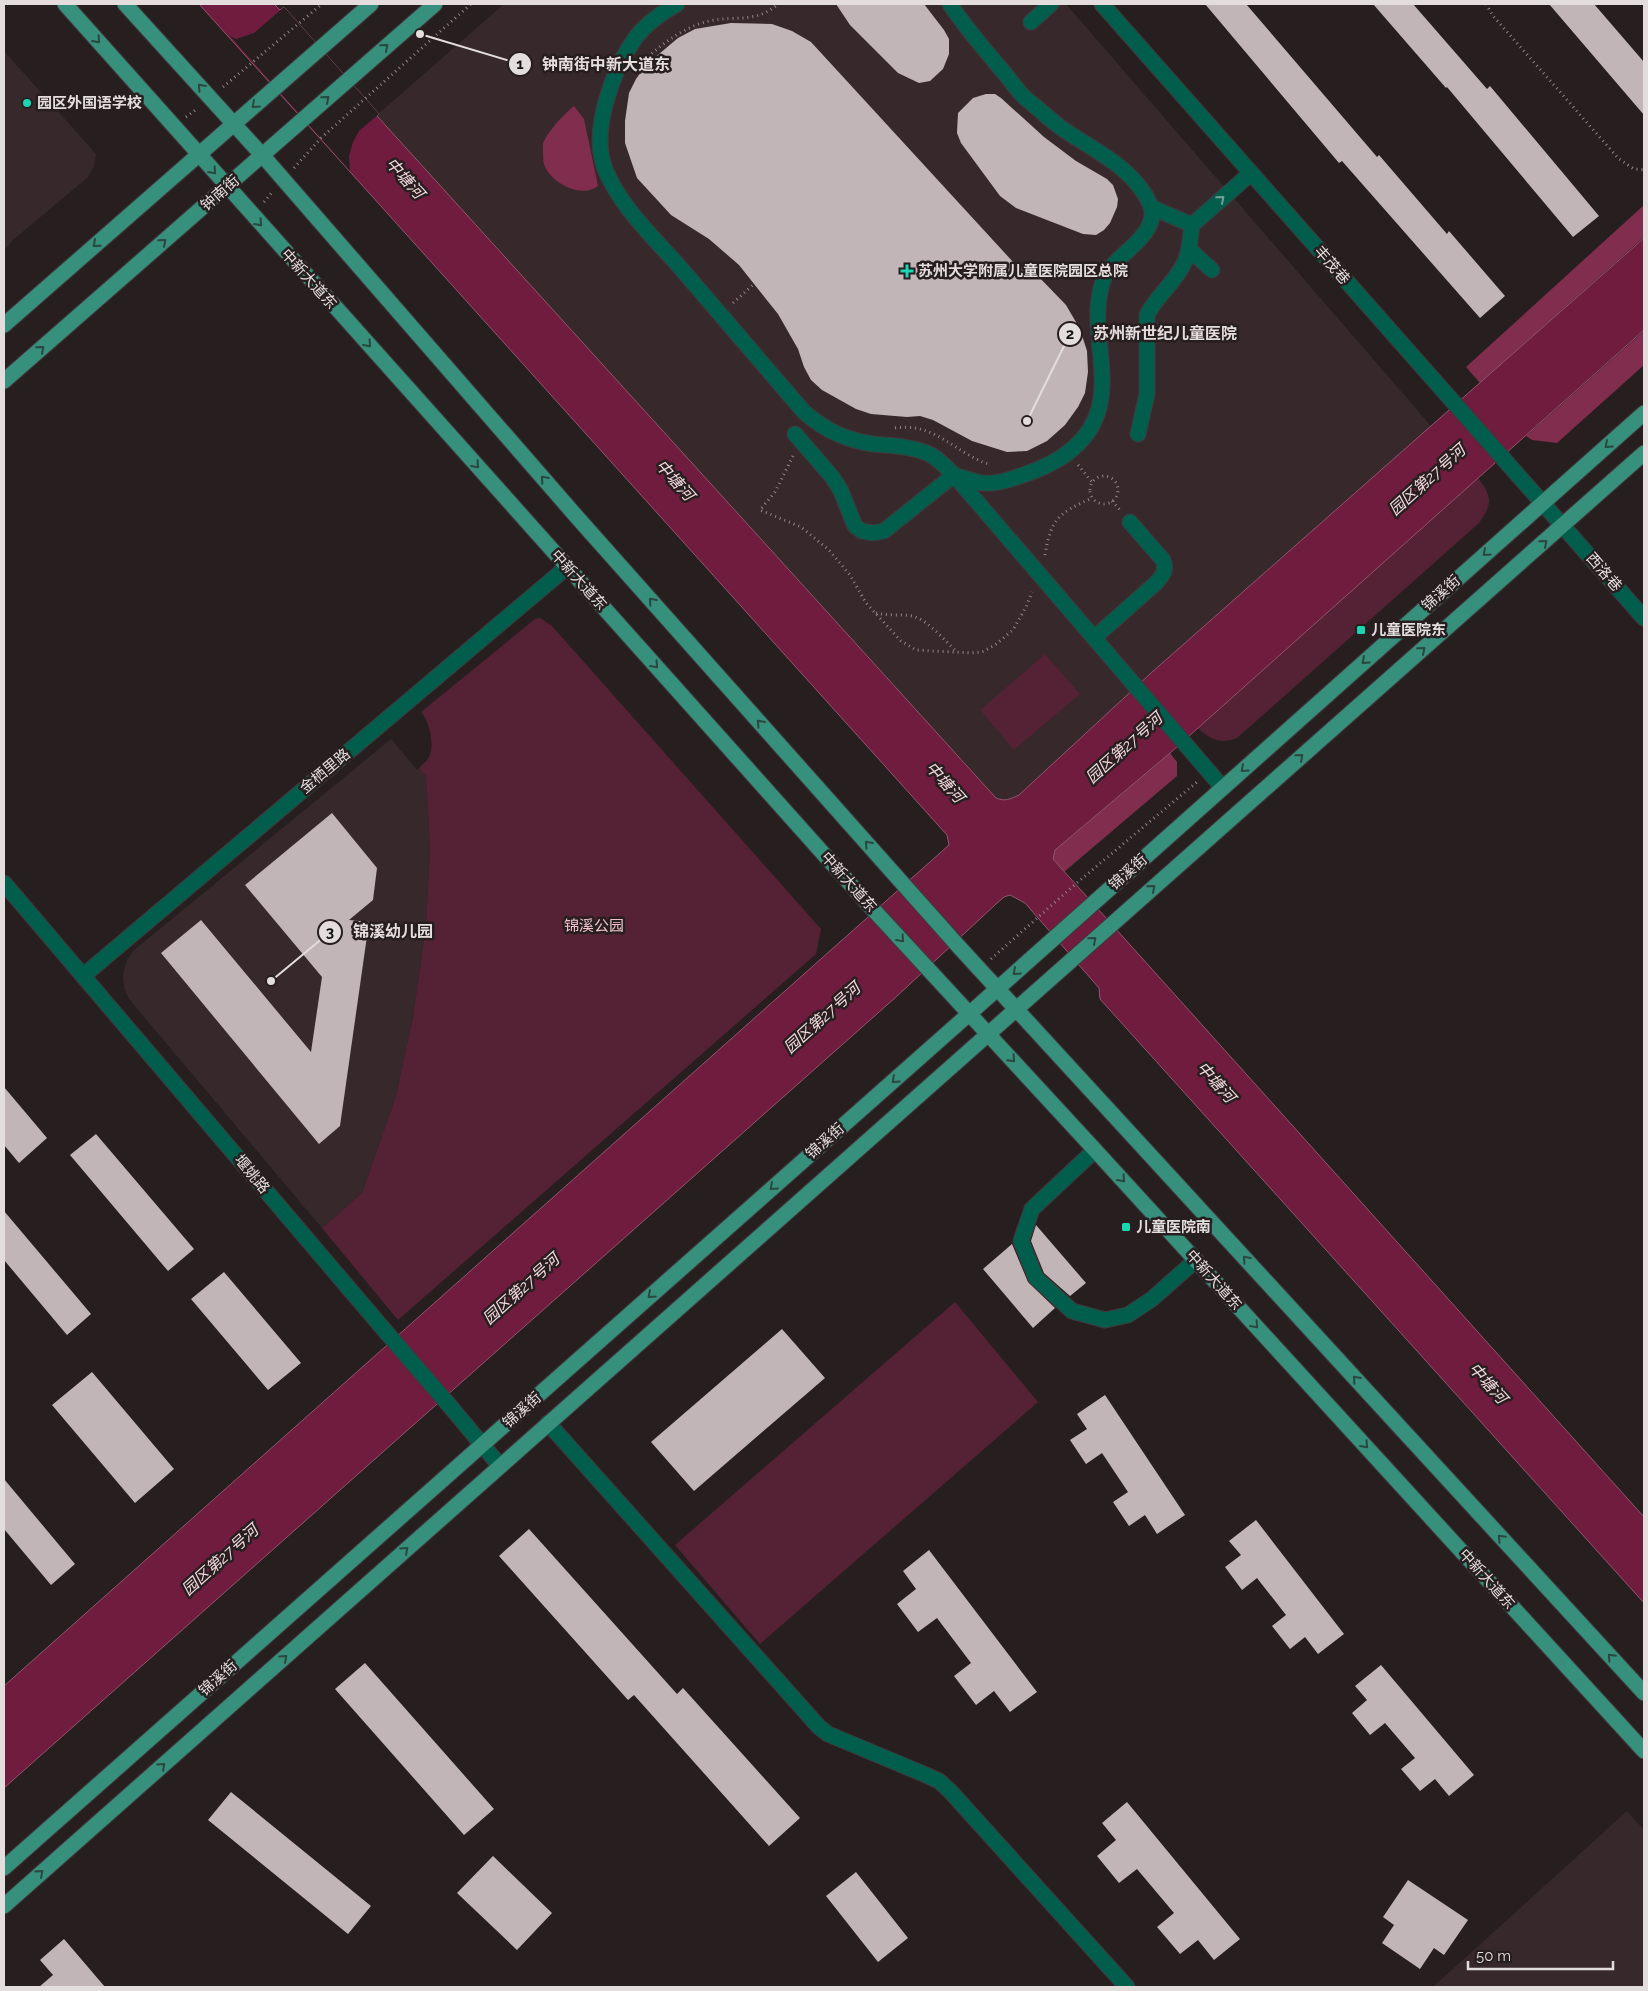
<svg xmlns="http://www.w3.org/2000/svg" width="1648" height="1991" viewBox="0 0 1648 1991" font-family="Raleway,'Noto Sans SC',sans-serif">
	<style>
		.built { fill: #37282c }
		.green { fill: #542234 }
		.forest { fill: #812d4d }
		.water { fill: #701c3e; stroke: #92566e }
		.pier { fill: #271e20 }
		.building { fill: #c1b5b8 }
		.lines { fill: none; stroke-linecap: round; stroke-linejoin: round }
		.minor-casing { stroke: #41393b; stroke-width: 17 }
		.major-casing { stroke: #41393b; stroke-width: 17 }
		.path { stroke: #8d8687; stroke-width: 3; stroke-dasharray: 1 4; stroke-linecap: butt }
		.minor { stroke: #015e4d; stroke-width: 15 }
		.major { stroke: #36907b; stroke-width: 15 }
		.minor-bridge-casing { stroke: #41393b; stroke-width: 17; stroke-linecap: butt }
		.minor-bridge { stroke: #015e4d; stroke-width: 15 }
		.oneway { stroke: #2c4640 }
		.oneway2 { stroke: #729e96 }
		.poi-dot { fill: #1bd5b1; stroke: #271e20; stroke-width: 2 }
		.labels { text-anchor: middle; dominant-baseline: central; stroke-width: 5; stroke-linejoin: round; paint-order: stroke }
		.poi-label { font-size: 15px; font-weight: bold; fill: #e3ddde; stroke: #271e20; text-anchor: start }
		.street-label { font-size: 15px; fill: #e3ddde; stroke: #271e20 }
		.park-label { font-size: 15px; fill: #f2c0ce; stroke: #271e20 }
		.water-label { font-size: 16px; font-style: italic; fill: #f2d8df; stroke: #271e20 }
		.leader { fill: none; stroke: #e3ddde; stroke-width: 2 }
		.callout-dot { fill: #e3ddde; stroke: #271e20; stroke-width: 2 }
		.mark-label { font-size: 15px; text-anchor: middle; font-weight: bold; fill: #111 }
		.callout-label { font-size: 16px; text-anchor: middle; font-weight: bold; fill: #e3ddde; stroke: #271e20; stroke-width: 5; stroke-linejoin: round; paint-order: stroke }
	</style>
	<rect width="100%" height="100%" fill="#271e20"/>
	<path class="built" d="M504 4H1066L1431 426 1151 673 1019 795 1005 801 996 798 376 116Z
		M4 51 96 154 94 167 87 178 13 240 4 251Z
		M391 739 417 770 419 768 426 776 430 850 426 926 413 1017 396 1096 362 1193 322 1228 129 999 124 988 123 975 126 962 133 951Z
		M1627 1811 1644 1830V1987H1433Z"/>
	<path class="green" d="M1478 478C1492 496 1493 504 1479 523L1237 738C1221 745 1209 739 1198 728Z
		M540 618 552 626 821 929 816 954 398 1320 322 1228 362 1193 396 1096 413 1017 426 926 430 850 426 776 419 768C424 763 430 759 431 751 433 740 429 721 421 712L535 619Z
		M1045 654 1080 694 1014 750 980 710Z
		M955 1302 1038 1402 760 1644 675 1545Z"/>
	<path class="forest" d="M574 106 584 119 598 186C582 199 550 183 544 164 543 160 543 150 543 145 544 135 566 112 574 106Z
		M1644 205V237L1480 383 1466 367Z
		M1644 331V365L1557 443 1532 440 1526 436Z
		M1170 753 1177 762V776L1064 872 1053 859 1055 850Z"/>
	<path class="water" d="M199 4H274L280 10 284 7 379 114 377 116 996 798C1005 802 1010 799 1019 795L1151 673 1644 238V330L1170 753 1055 850 1053 859 1644 1517V1603L1100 999 1099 988 1025 903 1010 895 1004 897 996 904 896 997 4 1788V1686L949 845 947 835Z"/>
	<path class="pier" d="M284 7 379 114 359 131 353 142 349 156 350 171 230 36 236 39 254 33Z"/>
	<path class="building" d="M836 4H924L944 30 949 39V54L943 69 930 81 919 83 898 73 850 25Z
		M1205 4H1246L1377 157 1379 155 1447 234 1449 231 1505 296 1480 318 1342 161 1339 163Z
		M1373 4H1413L1487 89 1490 86 1599 216 1573 237 1447 87 1446 88Z
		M1549 4H1594L1644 62V115Z
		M731 23 772 24 792 31 811 42 1014 263 1037 275 1066 305 1080 329 1087 351 1088 372 1085 393 1078 407 1065 425 1047 441 1027 451 1007 452 972 441 933 420 920 416 907 417 871 414 856 409 822 390 811 380 804 367 798 349 778 314 739 265 709 239 671 215 637 178 625 143V121L629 93 636 79 646 65 678 38 695 29Z
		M986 94H995L1001 98 1044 137 1076 161 1107 179 1113 185 1118 199 1117 207 1110 223 1104 230 1096 235 1083 234 1016 208 1000 196 961 143 957 133 958 113 973 98Z
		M332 813 377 868 373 900 349 920 369 922 340 1126 319 1144 161 953 201 920 311 1052 322 977 245 885Z
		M4 1087 47 1138 19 1163 4 1145Z
		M96 1134 194 1249 168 1271 70 1155Z
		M4 1211 91 1314 67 1335 4 1260Z
		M1036 1225 1086 1283 1070 1296 1044 1273 1031 1241Z
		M1012 1244 1028 1282 1055 1308 1033 1328 983 1269Z
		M224 1272 301 1363 268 1390 191 1299Z
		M782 1329 825 1378 694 1491 651 1442Z
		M92 1372 174 1469 135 1503 52 1405Z
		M1105 1395 1185 1515 1157 1534 1145 1515 1129 1526 1113 1502 1128 1492 1102 1453 1086 1464 1070 1440 1087 1429 1077 1414Z
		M4 1479 75 1564 51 1585 4 1529Z
		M1256 1520 1344 1634 1318 1654 1305 1637 1290 1649 1272 1626 1286 1615 1257 1578 1242 1590 1225 1567 1241 1555 1229 1541Z
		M529 1529 677 1694 683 1688 800 1818 769 1846 634 1695 628 1700 499 1556Z
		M929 1550 1037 1692 1010 1712 994 1691 976 1705 954 1676 971 1663 937 1618 918 1632 897 1604 916 1589 903 1571Z
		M365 1663 494 1809 464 1835 335 1689Z
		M1381 1665 1474 1775 1449 1796 1435 1779 1420 1791 1401 1769 1415 1758 1385 1723 1370 1735 1352 1713 1367 1700 1355 1686Z
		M231 1792 371 1906 348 1934 208 1820Z
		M1127 1802 1240 1939 1214 1960 1198 1940 1180 1954 1157 1927 1174 1913 1137 1869 1119 1883 1097 1856 1116 1840 1102 1823Z
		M493 1856 552 1913 517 1950 457 1893Z
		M856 1872 908 1938 878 1962 826 1896Z
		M1408 1880 1468 1920 1444 1955 1434 1948 1420 1969 1382 1943 1394 1925 1383 1917Z
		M64 1939 105 1987H39L53 1975 40 1960Z"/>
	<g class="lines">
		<g class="minor-casing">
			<path id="minor" d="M677 4C663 12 646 24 636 37 613 69 590 130 605 169 620 206 652 236 678 265 720 314 762 363 804 412 825 430 845 440 873 444 892 446 909 446 927 453 937 457 946 467 954 475L1223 788
				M1102 4 1644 618
				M1031 22 1051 4
				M1192 225 1251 173
				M1189 249 1212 270
				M795 434 833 478 841 491 855 526 862 531 873 533 884 531 954 475C963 477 974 482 983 483 994 484 1009 480 1020 476 1055 465 1089 446 1099 408 1109 369 1091 327 1101 288 1103 279 1107 271 1113 265 1126 250 1161 229 1150 204 1133 166 1092 150 1060 127 1048 118 1037 107 1025 98 1016 89 1009 78 1001 69 983 48 965 27 950 4
				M1138 434 1147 394V315C1156 297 1173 284 1182 267 1190 254 1190 239 1192 225L1151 207
				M1094 638 1156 583C1163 575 1167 570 1163 560L1130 522
				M4 883 386 1332
				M83 976 567 567
				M1095 1150 1032 1209 1021 1241 1036 1278 1072 1311 1105 1320 1128 1315 1152 1299 1196 1260
				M449 1405 500 1466
				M548 1423 819 1727 828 1734 926 1775 939 1781 950 1791 1127 1987"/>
		</g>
		<g class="major-casing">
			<path id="major" d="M65 4 870 906 1095 1150 1644 1751
				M125 4 263 156 576 516 960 948 1644 1693
				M4 325 371 4
				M4 381 435 4
				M4 1868 969 1014 1644 413
				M4 1906 1644 453"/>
		</g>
		<path class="path" d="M1486 4 1493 16 1619 159 1634 169 1644 170
			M641 64C659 45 684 27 709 21 736 15 755 24 778 4
			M223 87 322 4
			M186 117 197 109
			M294 168 321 138 471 4
			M264 202 273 191
			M733 303 755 283
			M895 428C936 422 955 454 991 465
			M793 456 775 492 760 510 801 527 829 550 850 575 866 603 901 641 916 650 971 653 982 652 995 645 1013 630 1026 607 1032 592
			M1078 465 1092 482
			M1090 490a14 14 0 1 1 28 0a14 14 0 1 1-28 0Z
			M1112 501 1120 510
			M1045 555C1051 518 1059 513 1092 498
			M876 613C888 616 900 614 912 616 927 619 945 641 956 651
			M991 959 1079 881 1197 782"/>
		<use href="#minor" class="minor"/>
		<use href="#major" class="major"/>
		<g class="minor-bridge-casing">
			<path id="minor-bridge" d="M386 1332 449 1405"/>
		</g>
		<use href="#minor-bridge" class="minor-bridge"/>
	</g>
	<defs><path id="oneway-chevron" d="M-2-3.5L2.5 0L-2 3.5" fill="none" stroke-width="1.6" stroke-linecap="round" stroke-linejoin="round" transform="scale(1.25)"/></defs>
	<g class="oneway">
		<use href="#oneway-chevron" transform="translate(97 40) rotate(48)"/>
		<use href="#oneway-chevron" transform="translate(385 47) rotate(-41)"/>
		<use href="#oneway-chevron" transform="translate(201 87) rotate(-132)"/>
		<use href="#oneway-chevron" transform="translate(326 99) rotate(-41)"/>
		<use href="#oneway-chevron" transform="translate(255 105) rotate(138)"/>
		<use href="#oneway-chevron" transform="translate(213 171) rotate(48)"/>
		<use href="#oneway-chevron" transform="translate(259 223) rotate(48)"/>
		<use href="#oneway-chevron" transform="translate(163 242) rotate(-41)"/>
		<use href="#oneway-chevron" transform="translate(96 244) rotate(139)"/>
		<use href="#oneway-chevron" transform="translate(368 344) rotate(48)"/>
		<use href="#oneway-chevron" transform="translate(41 349) rotate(-41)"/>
		<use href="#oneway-chevron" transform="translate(1608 445) rotate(138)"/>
		<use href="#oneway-chevron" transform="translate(476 465) rotate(48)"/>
		<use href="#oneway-chevron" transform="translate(544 479) rotate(-131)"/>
		<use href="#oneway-chevron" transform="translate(1544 543) rotate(-41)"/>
		<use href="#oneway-chevron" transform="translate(1486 553) rotate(138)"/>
		<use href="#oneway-chevron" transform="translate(652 601) rotate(-132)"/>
		<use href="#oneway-chevron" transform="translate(1422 650) rotate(-41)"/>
		<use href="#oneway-chevron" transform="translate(1365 661) rotate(138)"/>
		<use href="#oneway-chevron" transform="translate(655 665) rotate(48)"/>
		<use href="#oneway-chevron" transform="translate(760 723) rotate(-132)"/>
		<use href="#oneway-chevron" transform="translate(1300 757) rotate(-41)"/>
		<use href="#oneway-chevron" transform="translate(1244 769) rotate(138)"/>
		<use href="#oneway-chevron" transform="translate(868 844) rotate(-132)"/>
		<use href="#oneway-chevron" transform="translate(1152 888) rotate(-41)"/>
		<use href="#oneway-chevron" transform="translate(901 939) rotate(48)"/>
		<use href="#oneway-chevron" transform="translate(1093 940) rotate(-41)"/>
		<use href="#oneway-chevron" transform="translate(1016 972) rotate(138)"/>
		<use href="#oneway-chevron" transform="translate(1012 1059) rotate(47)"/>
		<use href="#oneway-chevron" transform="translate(895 1080) rotate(138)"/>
		<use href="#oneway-chevron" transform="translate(1122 1179) rotate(48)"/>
		<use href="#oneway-chevron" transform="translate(773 1187) rotate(138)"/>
		<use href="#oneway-chevron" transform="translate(1246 1259) rotate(-132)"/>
		<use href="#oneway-chevron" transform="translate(651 1295) rotate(138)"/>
		<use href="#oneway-chevron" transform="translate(1255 1325) rotate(48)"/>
		<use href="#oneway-chevron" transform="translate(1356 1379) rotate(-132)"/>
		<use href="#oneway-chevron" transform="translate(1365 1445) rotate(48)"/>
		<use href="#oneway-chevron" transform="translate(1501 1538) rotate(-133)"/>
		<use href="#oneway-chevron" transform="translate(405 1550) rotate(-42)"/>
		<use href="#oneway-chevron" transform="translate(1611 1657) rotate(-133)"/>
		<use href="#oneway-chevron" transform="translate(284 1658) rotate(-42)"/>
		<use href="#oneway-chevron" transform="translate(162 1766) rotate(-42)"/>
		<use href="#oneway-chevron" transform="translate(40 1873) rotate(-42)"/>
	</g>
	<use class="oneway2" href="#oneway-chevron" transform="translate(1221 199) rotate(-41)"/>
	<g class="poi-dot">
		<circle cx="27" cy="103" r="5"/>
		<path d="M904.5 263.5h5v5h5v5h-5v5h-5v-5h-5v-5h5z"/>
		<rect x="1356" y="625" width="10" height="10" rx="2.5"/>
		<rect x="1121" y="1222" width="10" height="10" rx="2.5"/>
	</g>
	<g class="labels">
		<g class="poi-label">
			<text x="37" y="103">园区外国语学校</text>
			<text x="918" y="271">苏州大学附属儿童医院园区总院</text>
			<text x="1371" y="630">儿童医院东</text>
			<text x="1136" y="1227">儿童医院南</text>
		</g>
		<g class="street-label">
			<text transform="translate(220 193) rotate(-41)">钟南街</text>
			<text transform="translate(1332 265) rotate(49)">丰茂巷</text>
			<text transform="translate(309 279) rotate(48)">中新大道东</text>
			<text transform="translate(1604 572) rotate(49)">西洛巷</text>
			<text transform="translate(579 580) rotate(48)">中新大道东</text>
			<text transform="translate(1441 593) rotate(-42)">锦溪街</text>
			<text transform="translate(325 771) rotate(-40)">金栖里路</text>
			<text transform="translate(1128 872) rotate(-42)">锦溪街</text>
			<text transform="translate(849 882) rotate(48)">中新大道东</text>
			<text transform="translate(825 1141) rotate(-42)">锦溪街</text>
			<text transform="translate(252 1174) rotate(50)">堰姚路</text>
			<text transform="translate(1214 1280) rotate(48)">中新大道东</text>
			<text transform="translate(522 1410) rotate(-42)">锦溪街</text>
			<text transform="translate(1487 1579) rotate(48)">中新大道东</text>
			<text transform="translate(218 1678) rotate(-42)">锦溪街</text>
		</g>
		<g class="park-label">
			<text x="594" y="926">锦溪公园</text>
		</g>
		<g class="water-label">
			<text transform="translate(405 178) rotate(48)">中塘河</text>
			<text transform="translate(675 480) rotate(48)">中塘河</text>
			<text transform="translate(1427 480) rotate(-42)">园区第27号河</text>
			<text transform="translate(1124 748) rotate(-42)">园区第27号河</text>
			<text transform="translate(945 782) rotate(48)">中塘河</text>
			<text transform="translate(822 1018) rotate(-42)">园区第27号河</text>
			<text transform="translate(1216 1082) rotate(48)">中塘河</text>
			<text transform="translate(521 1289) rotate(-42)">园区第27号河</text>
			<text transform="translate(1488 1383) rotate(48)">中塘河</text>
			<text transform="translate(220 1560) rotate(-42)">园区第27号河</text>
		</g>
	</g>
	<path class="leader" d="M420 34L520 64M1027 421L1070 334M271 981L330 932"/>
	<g class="callout-dot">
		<circle cx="420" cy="34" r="5"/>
		<circle cx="1027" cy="421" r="5"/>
		<circle cx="271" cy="981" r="5"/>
		<circle cx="520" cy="64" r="12"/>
		<circle cx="1070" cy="334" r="12"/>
		<circle cx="330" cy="932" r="12"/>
	</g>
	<g class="mark-label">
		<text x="520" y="69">1</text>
		<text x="1070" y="339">2</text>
		<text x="330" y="937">3</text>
	</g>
	<g class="callout-label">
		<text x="606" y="70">钟南街中新大道东</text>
		<text x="1165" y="339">苏州新世纪儿童医院</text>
		<text x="393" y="937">锦溪幼儿园</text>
	</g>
	<rect width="1648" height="1991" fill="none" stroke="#e3ddde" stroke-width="10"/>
	<path d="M1468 1961v8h145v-8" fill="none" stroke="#e3ddde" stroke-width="2.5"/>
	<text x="1476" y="1961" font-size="15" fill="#e3ddde" stroke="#271e20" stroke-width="4" paint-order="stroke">50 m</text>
</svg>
